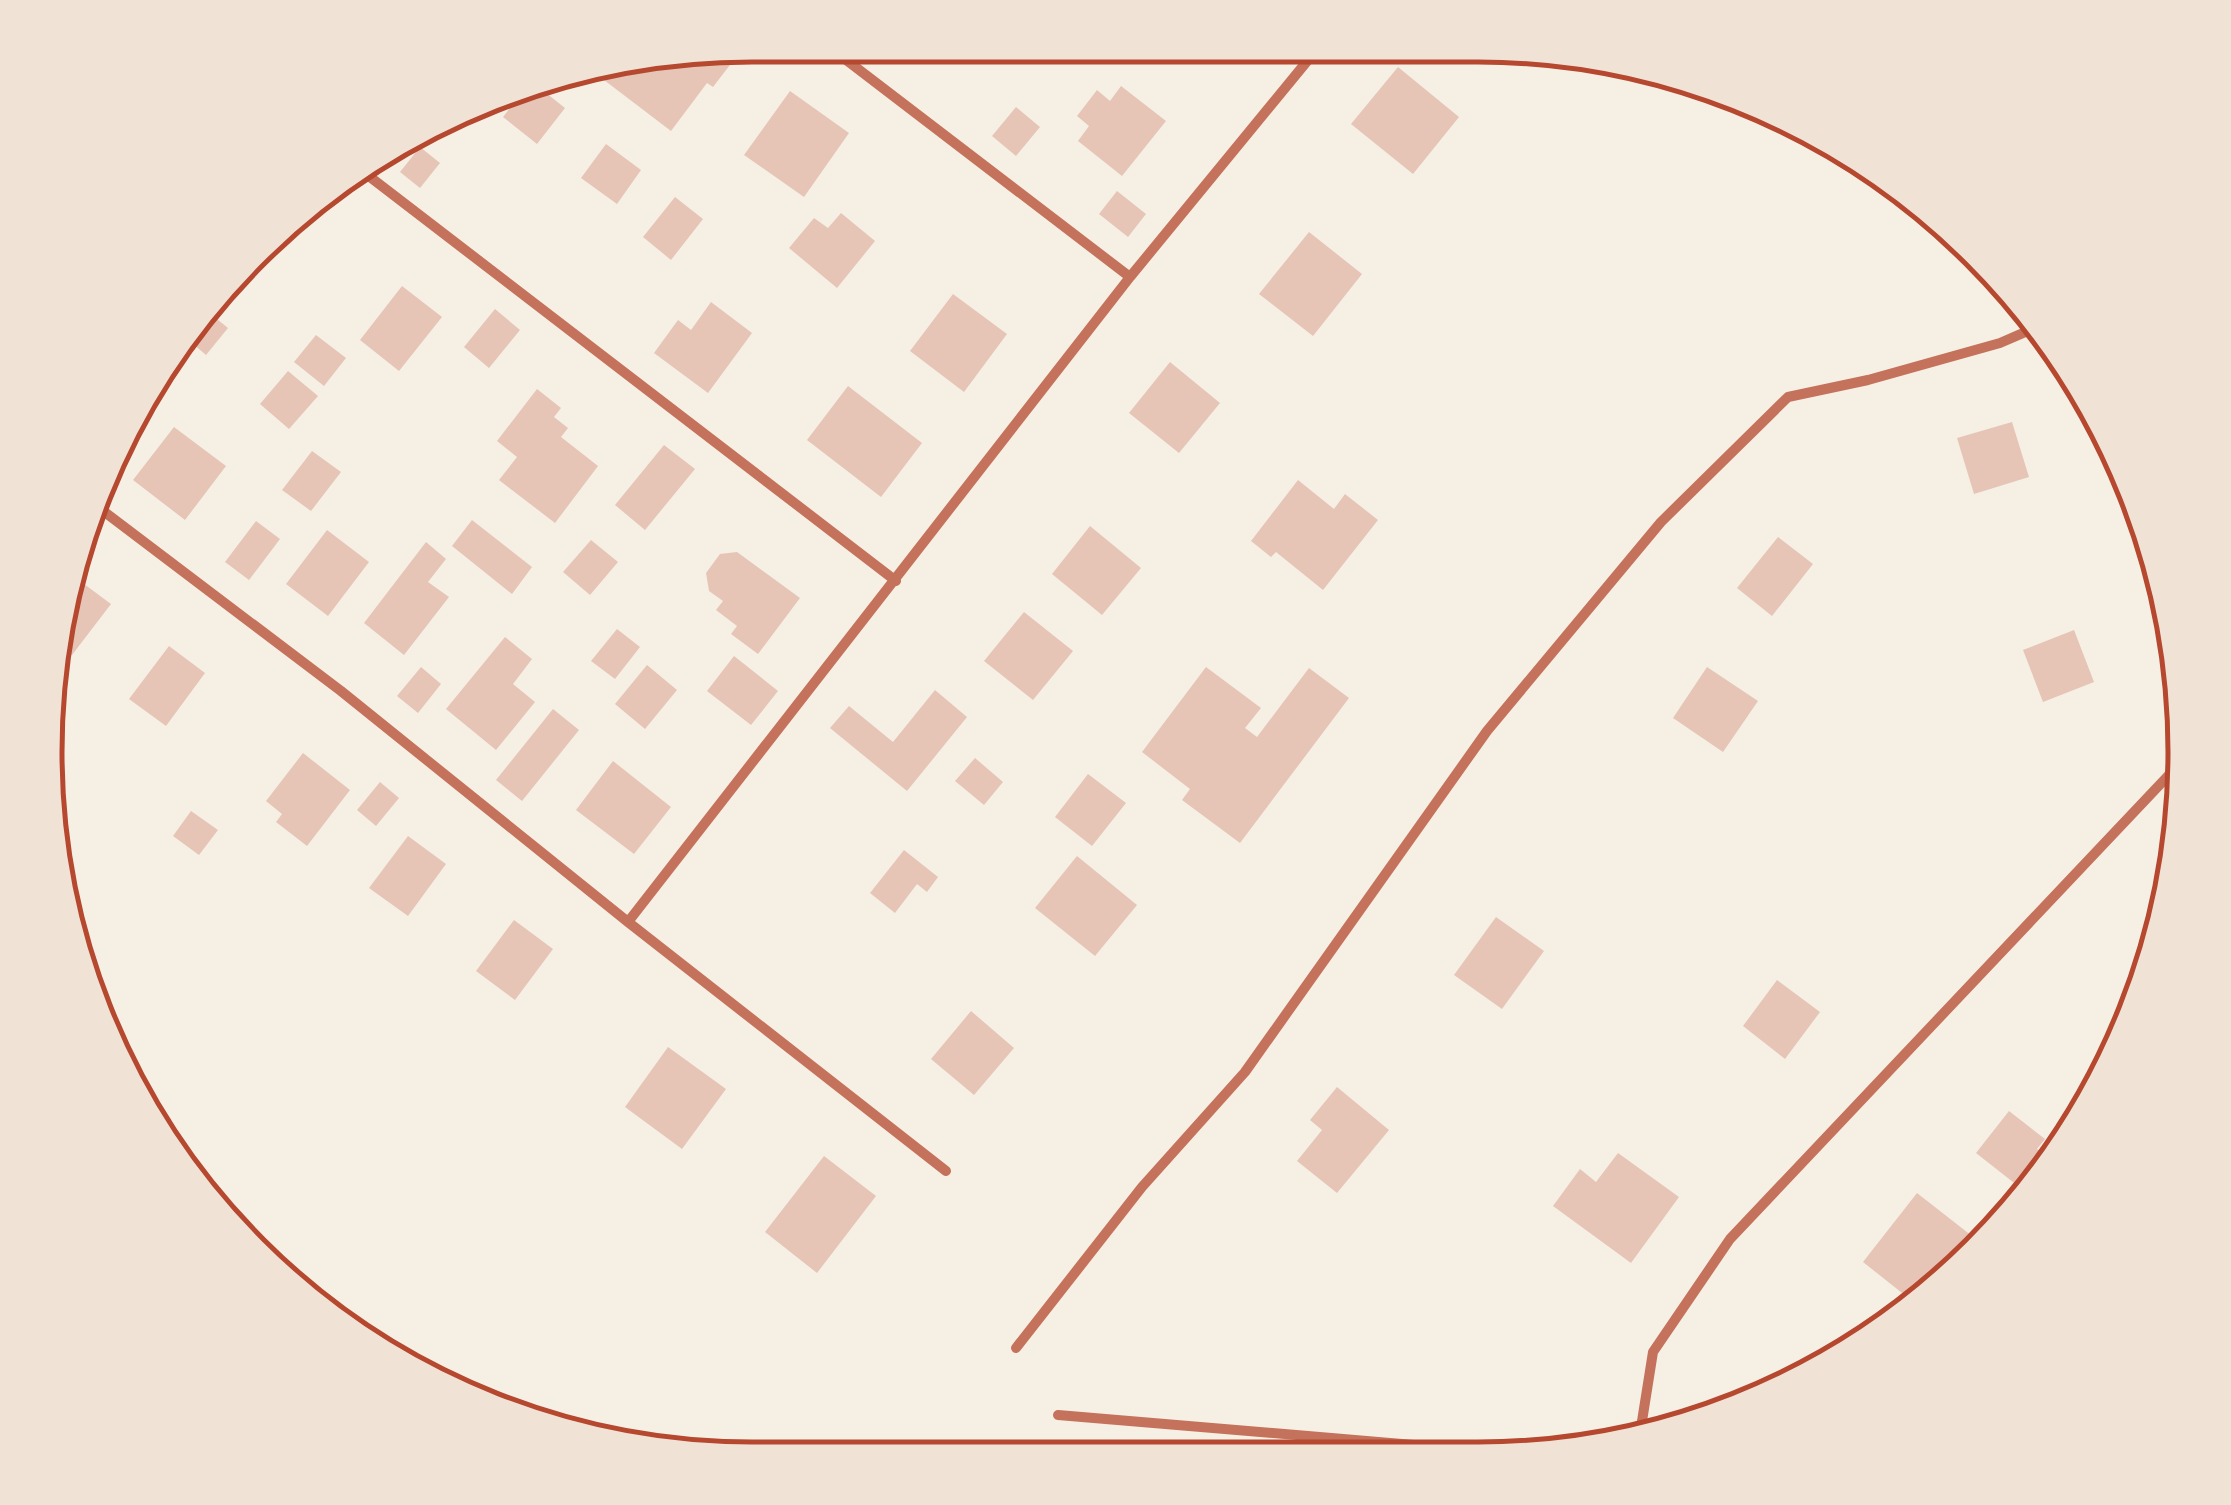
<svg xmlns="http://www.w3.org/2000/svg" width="2231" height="1505" viewBox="0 0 2231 1505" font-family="'PT Sans',sans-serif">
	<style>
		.building { fill: #e6c5b7 }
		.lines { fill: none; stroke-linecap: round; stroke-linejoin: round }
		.minor { stroke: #c5725c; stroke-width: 10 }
		.rim { fill: none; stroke: #b5482f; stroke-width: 5 }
	</style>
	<rect width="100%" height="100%" fill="#f6efe4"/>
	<path class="building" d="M735 48 740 52 713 87 707 83 671 131 604 80 613 68Z
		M1398 67 1459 117 1413 174 1351 124Z
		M531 81 565 108 537 144 503 117Z
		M1121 86 1166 121 1122 176 1078 141 1089 126 1077 116 1097 90 1110 101Z
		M790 91 849 133 804 197 744 155Z
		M1016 107 1040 127 1016 156 992 136Z
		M606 144 641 170 617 204 581 178Z
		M420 147 440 163 420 188 400 172Z
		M1117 191 1146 214 1128 237 1099 214Z
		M675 197 703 219 671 260 643 237Z
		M841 213 875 241 837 288 789 248 814 218 828 228Z
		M1309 232 1362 274 1313 336 1259 294Z
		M402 286 442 317 399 371 360 340Z
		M953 294 1007 334 964 392 910 351Z
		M711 302 752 333 708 393 654 353 678 320 691 330Z
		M495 309 520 330 489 368 464 347Z
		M207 311 228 328 206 355 185 337Z
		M316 335 346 358 324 386 294 362Z
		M1170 362 1220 403 1179 453 1129 413Z
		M288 371 318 396 289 429 260 404Z
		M848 386 922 443 881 497 807 440Z
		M537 389 561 408 554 417 568 428 561 437 598 466 555 523 499 480 517 457 497 441Z
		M2012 422 2029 477 1974 494 1957 438Z
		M174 427 226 466 185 520 133 480Z
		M664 445 695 469 645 530 615 505Z
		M312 451 341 472 311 511 282 490Z
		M1298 480 1334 509 1345 494 1378 520 1323 590 1276 552 1271 557 1251 541Z
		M472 520 532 567 512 594 452 546Z
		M256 521 280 539 249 580 225 562Z
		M1090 526 1141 568 1102 615 1052 574Z
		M327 530 369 562 328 616 286 584Z
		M1778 537 1813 564 1772 616 1737 588Z
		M591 540 618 562 590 595 563 572Z
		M426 542 446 559 428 582 449 597 404 655 364 623Z
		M737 552 800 598 758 654 731 634 737 626 716 610 723 601 709 591 706 573 720 554Z
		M76 578 111 604 72 655 60 646Z
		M1024 612 1073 651 1033 700 984 661Z
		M617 629 640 647 615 679 591 661Z
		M2074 630 2094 682 2043 702 2023 650Z
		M505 637 532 659 513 684 535 702 496 750 446 709Z
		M169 646 205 673 166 726 129 699Z
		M734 656 778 691 751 725 707 691Z
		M647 665 677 690 645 729 615 704Z
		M421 667 441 684 418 713 397 696Z
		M1206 667 1261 708 1245 728 1257 737 1309 668 1349 698 1240 843 1182 800 1190 789 1142 752Z
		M1707 667 1758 701 1723 752 1673 718Z
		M935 690 967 717 907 791 830 728 849 706 893 742Z
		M553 709 579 730 522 801 496 780Z
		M303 753 350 790 307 846 276 822 282 814 266 801Z
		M975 758 1003 782 984 805 955 781Z
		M613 761 671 807 634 854 576 810Z
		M1088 774 1126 803 1092 846 1055 817Z
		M380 782 399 798 376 826 357 810Z
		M191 811 218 830 199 855 173 836Z
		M408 836 446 864 408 916 369 888Z
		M904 850 938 877 927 892 917 884 895 913 870 893Z
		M1077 856 1137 905 1095 956 1035 908Z
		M1496 917 1544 951 1502 1009 1454 975Z
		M514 920 553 949 515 1000 476 971Z
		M1777 980 1820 1012 1785 1059 1743 1026Z
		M971 1011 1014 1048 974 1095 931 1059Z
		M668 1047 726 1089 682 1149 625 1107Z
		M1337 1087 1389 1130 1337 1193 1297 1161 1322 1130 1310 1120Z
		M2009 1111 2045 1139 2037 1149 2043 1154 2018 1186 1976 1153Z
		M1618 1153 1679 1197 1631 1263 1553 1206 1580 1169 1596 1182Z
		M824 1156 876 1196 817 1273 765 1232Z
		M1917 1193 1972 1236 1916 1304 1863 1262Z"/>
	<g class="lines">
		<path class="minor" d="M828 46 1130 277
			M357 167 896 581
			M94 504 341 691 628 922 946 1171
			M628 922 1130 277 1313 54
			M1016 1348 1142 1187 1245 1072 1487 731 1661 522 1788 397 1868 380 2000 343 2039 326
			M1058 1415 1533 1455
			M1639 1440 1653 1352 1730 1239 2185 758"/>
	</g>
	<path d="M0 0H2231V1505H0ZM752 62H1478A690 690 0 0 1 2168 752V752A690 690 0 0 1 1478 1442H752A690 690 0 0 1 62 752V752A690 690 0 0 1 752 62Z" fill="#f1e2d6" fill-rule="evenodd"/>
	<path class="rim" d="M752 62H1478A690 690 0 0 1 2168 752V752A690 690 0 0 1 1478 1442H752A690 690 0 0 1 62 752V752A690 690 0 0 1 752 62Z"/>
</svg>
